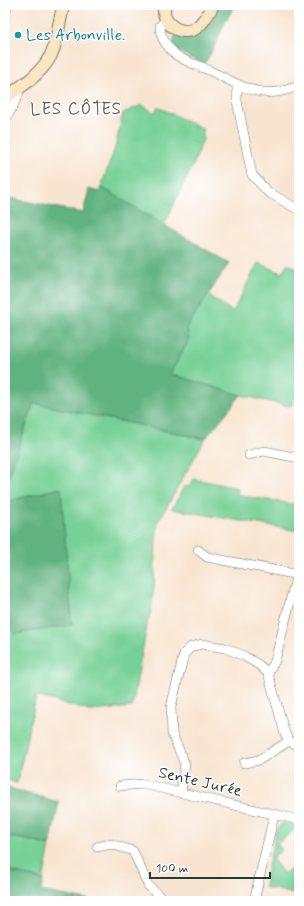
<svg xmlns="http://www.w3.org/2000/svg" width="304" height="906" viewBox="0 0 304 906" font-family="Mynerve,sans-serif">
	<style>
		.green { fill: #77d097; stroke: #4b8666 }
		.forest { fill: #61b280; stroke: #40785a }
		.lines { fill: none; stroke-linecap: round; stroke-linejoin: round }
		.street-casing { stroke: #6b786b; stroke-width: 10 }
		.secondary-casing { stroke: #6b786b; stroke-width: 14 }
		.street { stroke: #fff; stroke-width: 9 }
		.secondary { stroke: #fbe6c4; stroke-width: 12 }
		.culture-dot { fill: #0f9aa8; stroke: #fff; stroke-width: 1.5 }
		.labels { text-anchor: middle; dominant-baseline: central; stroke-width: 3; stroke-linejoin: round; paint-order: stroke }
		.culture-label { font-size: 16px; fill: #0d838f; stroke: #fff; text-anchor: start }
		.street-label { font-size: 16px; fill: #1f3d34; stroke: #fff }
		.neighbourhood-label { font-size: 17px; letter-spacing: 1px; fill: #5f6051; stroke: #fff }
	</style>
	<rect width="100%" height="100%" fill="#fff"/>
	<filter id="ink" filterUnits="userSpaceOnUse"><feTurbulence type="fractalNoise" baseFrequency=".025" numOctaves="2"/><feDisplacementMap in="SourceGraphic" scale="8" xChannelSelector="R" yChannelSelector="G"/><feConvolveMatrix kernelMatrix="1 2 1 2 8 2 1 2 1" color-interpolation-filters="sRGB"/></filter>
	<filter id="wash" filterUnits="userSpaceOnUse"><feTurbulence type="fractalNoise" baseFrequency=".012" numOctaves="4" result="noise"/><feDisplacementMap in="SourceGraphic" scale="16" xChannelSelector="R" yChannelSelector="G"/><feGaussianBlur stdDeviation="0.9" result="paint"/><feColorMatrix in="noise" values="0 0 0 0 0 0 0 0 0 0 0 0 0 0 0 0 0 1.4 0 .05"/><feComposite in="paint" operator="in"/></filter>
	<g filter="url(#wash)">
		<rect width="100%" height="100%" fill="#f8e5d1"/>
		<path class="green" d="M142 105 154 113 158 107 203 129V139L195 161 164 225 101 187 115 148 123 113Z
			M258 263 282 273 287 264 299 269V389L292 405 288 406 241 395 169 374 189 340 186 327 208 295 233 312Z
			M34 403 205 439 158 522 156 539 154 587 151 612 148 620 132 707 90 711 36 696 17 783 5 779V623L15 634 72 624 60 488 5 502V486Z
			M194 479 238 488 237 495 299 505V531L172 509 184 486 189 487Z
			M283 823 299 825V834L295 829 277 844 282 850 272 858 284 874 299 864V895L264 887 267 880 265 879 276 831 279 826Z
			M5 836 31 841 50 846 43 880 5 870Z"/>
		<path class="forest" d="M219 5H235L226 21 210 55 204 64 177 51C173 46 173 41 175 35 185 41 203 34 209 25 214 19 217 12 219 5Z
			M101 187 164 225 229 263 187 327 189 340 170 374 241 395 205 439 34 403 5 486V197L83 213 89 189 99 192Z
			M61 488 72 625 15 634 5 623V502Z
			M5 787 59 802 50 846 31 841 5 836Z
			M5 870 43 880 41 891 92 901H5Z"/>
	</g>
	<g filter="url(#ink)">
		<g class="lines">
			<g class="street-casing">
				<path id="street" d="M5 16 7 5
					M166 20 160 26C160 38 167 47 176 55 184 61 197 65 206 69 225 77 243 90 263 92 276 94 287 90 299 86
					M237 84V101L252 175 268 192 299 210
					M5 121 18 96 19 88
					M249 455 264 451 299 458
					M198 550 207 557 299 575
					M268 673 275 661 297 574
					M244 763 259 760 289 741
					M120 786 143 784 299 820
					M181 793 185 764 172 734 171 707 184 654 191 647 202 644 225 648 244 656 259 665 268 673 285 734 289 741 299 746
					M97 847 111 844 133 851 148 885 164 901
					M254 901 274 815"/>
			</g>
			<g class="secondary-casing">
				<path id="secondary" d="M165 5C159 22 181 38 196 28 204 22 209 13 213 5
					M5 98C22 86 46 71 53 50 58 36 59 20 64 5"/>
			</g>
			<use href="#street" class="street"/>
			<use href="#secondary" class="secondary"/>
		</g>
	</g>
	<circle class="culture-dot" cx="18" cy="35" r="4"/>
	<g class="labels">
		<g class="culture-label">
			<text x="26" y="35">Les Arbonville.</text>
		</g>
		<g class="street-label">
			<text transform="translate(200 782) rotate(13)">Sente Jurée</text>
		</g>
		<g class="neighbourhood-label">
			<text x="76" y="109">LES CÔTES</text>
		</g>
	</g>
	<rect width="304" height="906" fill="none" stroke="#fff" stroke-width="20"/>
	<path d="M150 872v6h120v-6" fill="none" stroke="#1f3d34" stroke-width="2"/>
	<text x="156" y="872" font-size="12" fill="#1f3d34" stroke="#ffffff" stroke-width="3" paint-order="stroke">100 m</text>
</svg>
